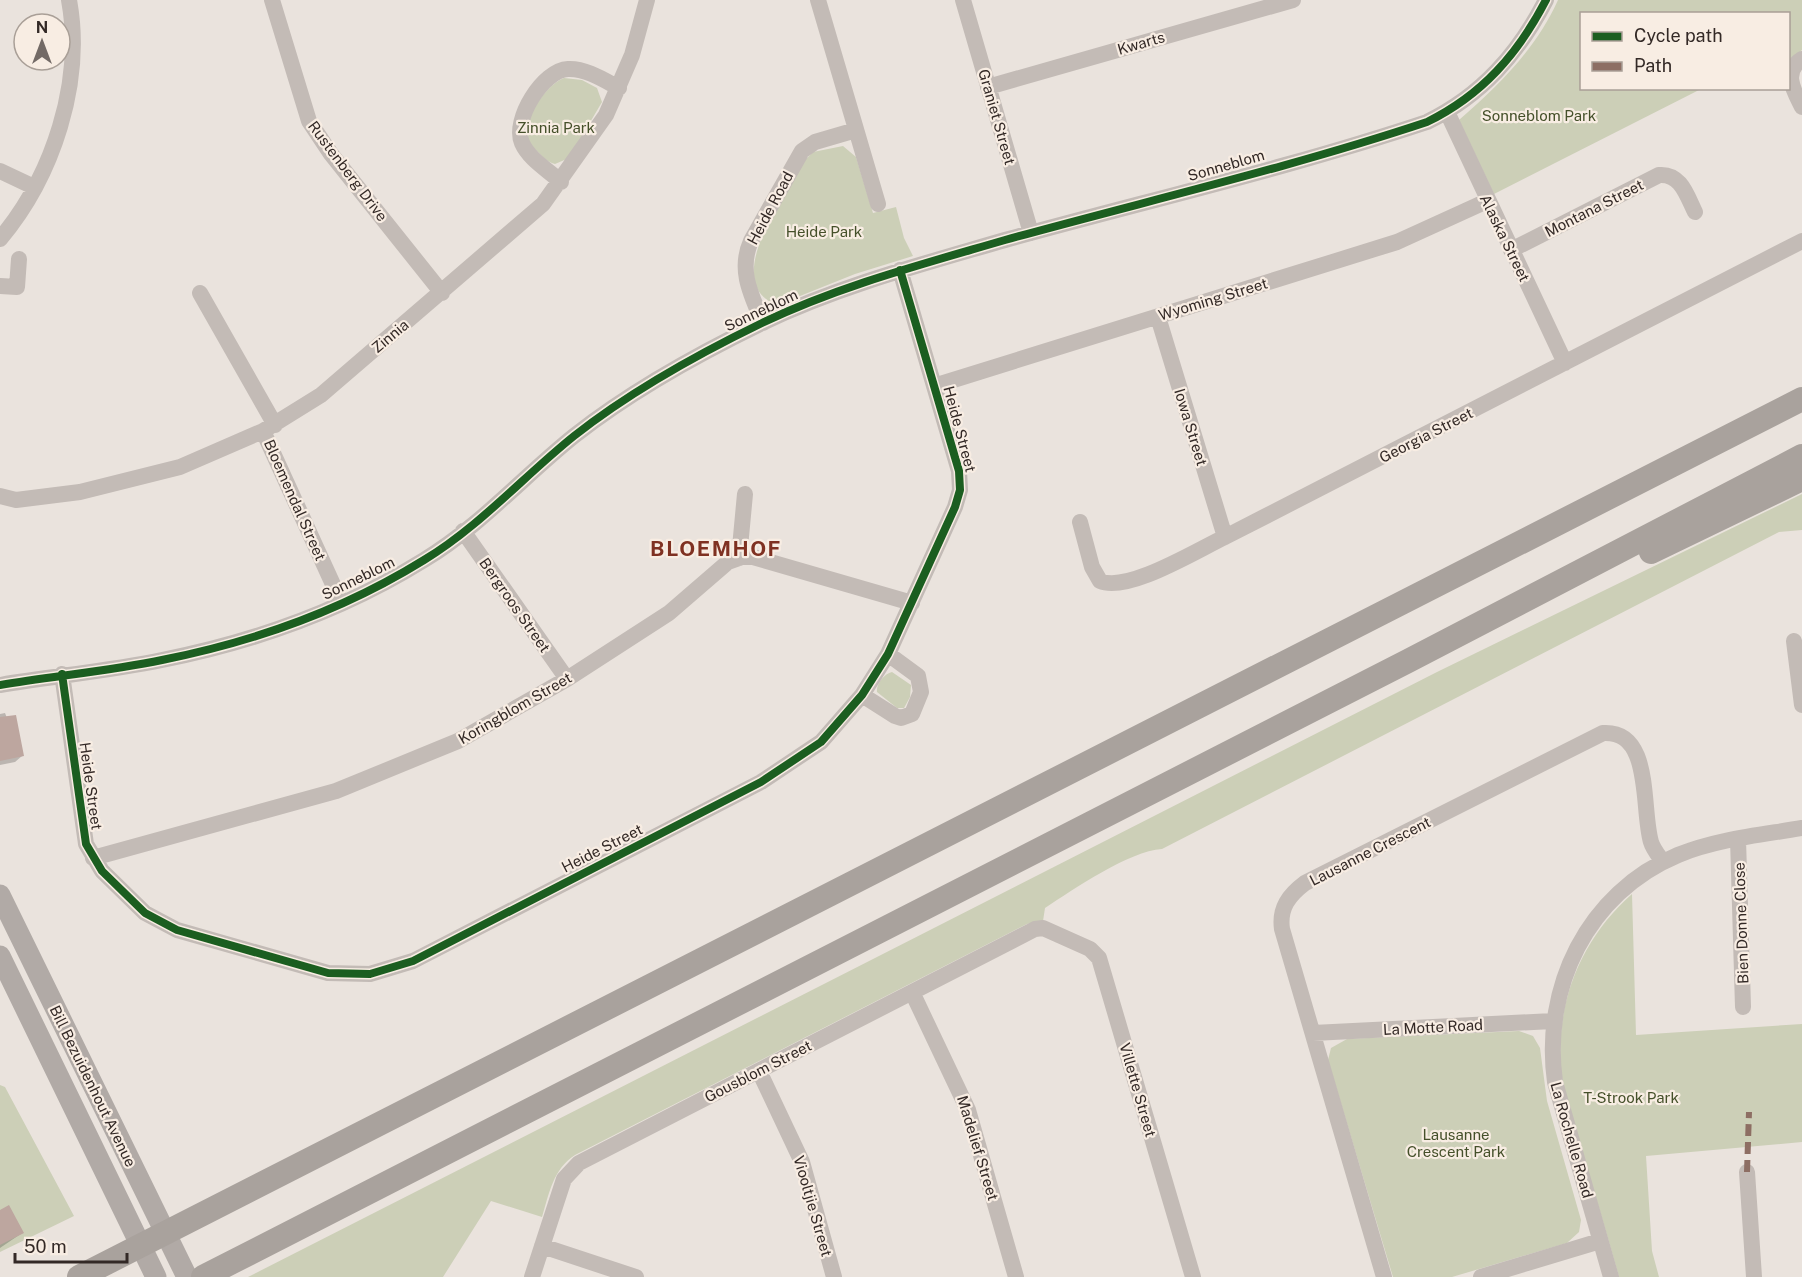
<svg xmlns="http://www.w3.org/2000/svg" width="1802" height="1277" viewBox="0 0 1802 1277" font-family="'Public Sans',sans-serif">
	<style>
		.green { fill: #cccfb7 }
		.shadow { fill: #0003 }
		.building { fill: #bda69f }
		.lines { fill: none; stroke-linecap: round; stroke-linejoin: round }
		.minor { stroke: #c3bbb6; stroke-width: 16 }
		.major { stroke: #b1aaa6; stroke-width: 21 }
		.highway { stroke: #a9a29d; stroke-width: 24 }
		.quiet { stroke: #8d6e63; stroke-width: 6; stroke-dasharray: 12 6; stroke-linecap: butt }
		.cycleway-casing { stroke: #f8ede3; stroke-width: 11 }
		.cycleway { stroke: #1b5e20; stroke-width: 8 }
		.labels { text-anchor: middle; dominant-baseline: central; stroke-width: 4.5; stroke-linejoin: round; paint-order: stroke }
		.street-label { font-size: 15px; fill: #332926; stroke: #f8ede3 }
		.park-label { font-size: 15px; fill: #45502a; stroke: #f8ede3 }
		.district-label { font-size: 21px; font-weight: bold; letter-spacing: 1.5px; fill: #7f3122; stroke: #f8ede3 }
	</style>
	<rect width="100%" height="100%" fill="#eae3dd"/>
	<path class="green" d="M1558 0H1802V50L1789 62 1788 14H1582V88L1701 89 1494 194 1459 120C1499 85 1536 49 1558 0Z
		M564 78 582 80 597 88 602 102 569 158 555 164C548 162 545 159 540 154 537 151 532 147 530 144 518 122 546 85 564 78Z
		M843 146 856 157 873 213 896 207 904 238 913 256 855 274 785 302H771C724 278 786 192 803 162L813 152Z
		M1802 494V530L1779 532 1162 849C1129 851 1074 889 1045 908L1043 921 1027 924 575 1155C553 1169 549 1194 542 1217L491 1201 443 1277H248L1437 672Z
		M892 672 911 685 910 697 904 708H897L877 692C876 684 884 674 892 672Z
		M1632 894 1636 1035 1802 1024V1142L1646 1156 1652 1251 1659 1277H1619C1608 1237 1596 1198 1584 1158 1576 1129 1564 1100 1561 1070 1555 1002 1582 938 1632 894Z
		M1519 1031 1533 1036 1540 1048 1547 1101 1581 1220 1579 1232 1567 1243 1452 1277H1393L1328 1060 1331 1048 1347 1039Z
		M0 1085 5 1087 74 1216 0 1252Z"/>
	<path class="shadow" d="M5 713 22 756 15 762 0 765V714Z
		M0 1212 22 1233 0 1248Z"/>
	<path class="building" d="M16 715 24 756 0 761V717Z
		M9 1205 24 1233 0 1245V1210Z"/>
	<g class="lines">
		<path class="minor" d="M272 0 309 121 331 154 442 293
			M818 0 878 204
			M963 0 1031 233
			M1802 59C1782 72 1794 91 1802 107
			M988 87 1293 0
			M1447 112 1565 363
			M0 171 34 187
			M561 182C548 170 529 159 522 143 512 120 543 70 568 69 585 68 604 80 619 88
			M0 239C53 176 84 82 69 0
			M1511 250 1659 175C1681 173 1687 196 1695 212
			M0 286 17 287 19 259
			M200 293 275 425
			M1158 317 1225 537
			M763 323C751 295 738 270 751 241L802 151 815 142 856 130
			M934 386 1397 242 1487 201
			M263 431 341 602
			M0 496 16 500 80 492 180 467 263 431 321 395 543 204 606 115 632 55 647 0
			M1080 522 1092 567 1100 581C1128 593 1197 550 1225 537L1802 241
			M463 531 567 679
			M739 558 745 494
			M1794 641 1802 705
			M62 674 86 844 102 871 145 913 177 930 328 973 370 974 413 961 761 782 821 742 862 695 888 654 955 507 960 490 959 471 900 270
			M0 685C54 676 109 671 162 660 253 642 345 609 424 560 479 527 524 476 574 436 631 391 696 355 762 323 839 286 923 264 1005 240 1146 201 1289 168 1427 122 1482 95 1518 54 1546 0
			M862 695 895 716 901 718 912 714 921 692 918 676 888 654
			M1738 839 1743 1007
			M93 858 336 791 458 741 567 679 669 613 728 562 742 557H753L912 603
			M912 992 968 1110 1016 1277
			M1313 1033 1553 1021
			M759 1071 802 1162 834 1277
			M1747 1172 1754 1277
			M542 1246 636 1277
			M532 1277 564 1179 579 1163 1035 929 1043 928 1090 949 1099 958 1193 1277
			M1384 1277 1282 929C1279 908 1289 895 1305 883L1603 733C1653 730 1641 808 1651 842 1653 849 1659 856 1663 862
			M1481 1277 1600 1241
			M1611 1277 1555 1082C1542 988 1587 893 1678 855 1717 839 1761 835 1802 828"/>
		<path class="major" d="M0 895 187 1277
			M0 956 156 1277"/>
		<path class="highway" d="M1651 552 1802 479
			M79 1277 1802 399
			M203 1277 1408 661 1802 456"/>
		<path class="quiet" d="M1747 1172 1749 1112"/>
		<g class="cycleway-casing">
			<path id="cycleway" d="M62 674 86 844 102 871 145 913 177 930 328 973 370 974 413 961 761 782 821 742 862 695 888 654 955 507 960 490 959 471 900 270
				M0 685C54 676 109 671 162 660 253 642 345 609 424 560 479 527 524 476 574 436 631 391 696 355 762 323 839 286 923 264 1005 240 1146 201 1289 168 1427 122 1482 95 1518 54 1546 0"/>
		</g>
		<use href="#cycleway" class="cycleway"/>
	</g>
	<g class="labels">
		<g class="street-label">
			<text transform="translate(1141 43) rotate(-16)">Kwarts</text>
			<text transform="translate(997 117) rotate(74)">Graniet Street</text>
			<text transform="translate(1226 165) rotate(-16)">Sonneblom</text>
			<text transform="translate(348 171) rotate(53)">Rustenberg Drive</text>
			<text transform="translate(770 208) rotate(-62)">Heide Road</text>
			<text transform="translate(1594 208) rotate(-27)">Montana Street</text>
			<text transform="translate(1505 238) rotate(64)">Alaska Street</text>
			<text transform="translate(1213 299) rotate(-17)">Wyoming Street</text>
			<text transform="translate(761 310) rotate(-25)">Sonneblom</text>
			<text transform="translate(390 336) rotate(-40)">Zinnia</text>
			<text transform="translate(1191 427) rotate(73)">Iowa Street</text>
			<text transform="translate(960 429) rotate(75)">Heide Street</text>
			<text transform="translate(1426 435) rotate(-27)">Georgia Street</text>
			<text transform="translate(295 500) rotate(66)">Bloemendal Street</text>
			<text transform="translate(358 578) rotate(-26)">Sonneblom</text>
			<text transform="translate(515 605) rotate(55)">Bergroos Street</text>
			<text transform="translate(515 708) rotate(-30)">Koringblom Street</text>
			<text transform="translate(91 786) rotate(82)">Heide Street</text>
			<text transform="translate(602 848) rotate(-27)">Heide Street</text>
			<text transform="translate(1370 851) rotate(-27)">Lausanne Crescent</text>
			<text transform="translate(1741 923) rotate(-92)">Bien Donne Close</text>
			<text transform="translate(1433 1027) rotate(-3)">La Motte Road</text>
			<text transform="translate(758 1071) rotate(-27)">Gousblom Street</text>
			<text transform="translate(93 1086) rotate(64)">Bill Bezuidenhout Avenue</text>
			<text transform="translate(1138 1090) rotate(74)">Villette Street</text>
			<text transform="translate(1572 1140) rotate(74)">La Rochelle Road</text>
			<text transform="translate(978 1148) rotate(73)">Madelief Street</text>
			<text transform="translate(813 1206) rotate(74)">Viooltjie Street</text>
		</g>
		<g class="park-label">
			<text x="1539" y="115">Sonneblom Park</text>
			<text x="556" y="127">Zinnia Park</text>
			<text x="824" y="231">Heide Park</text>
			<text x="1631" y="1097">T-Strook Park</text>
			<text x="1456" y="1134">Lausanne<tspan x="1456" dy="17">Crescent Park</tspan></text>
		</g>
		<g class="district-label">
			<text x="716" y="548">BLOEMHOF</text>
		</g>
	</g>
	<rect x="1580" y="12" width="210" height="78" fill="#f8ede3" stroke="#a99f97" stroke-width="1.5"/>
	<rect x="1592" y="32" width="30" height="9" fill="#1b5e20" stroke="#a99f97" stroke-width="1.5"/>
	<text x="1634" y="42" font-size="18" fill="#332926">Cycle path</text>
	<rect x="1592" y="62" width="30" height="9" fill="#8d6e63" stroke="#a99f97" stroke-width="1.5"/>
	<text x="1634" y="72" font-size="18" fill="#332926">Path</text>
	<g transform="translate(42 42)"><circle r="28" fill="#f8ede3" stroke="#a99f97" stroke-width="1.5"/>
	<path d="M0-4.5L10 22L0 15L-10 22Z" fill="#736a66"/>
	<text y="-9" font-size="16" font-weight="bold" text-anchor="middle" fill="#332926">N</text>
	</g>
	<path d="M15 1253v9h112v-9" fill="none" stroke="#332926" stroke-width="3"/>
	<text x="24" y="1253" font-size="18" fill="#332926" stroke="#f8ede3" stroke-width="4.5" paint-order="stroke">50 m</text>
</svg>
